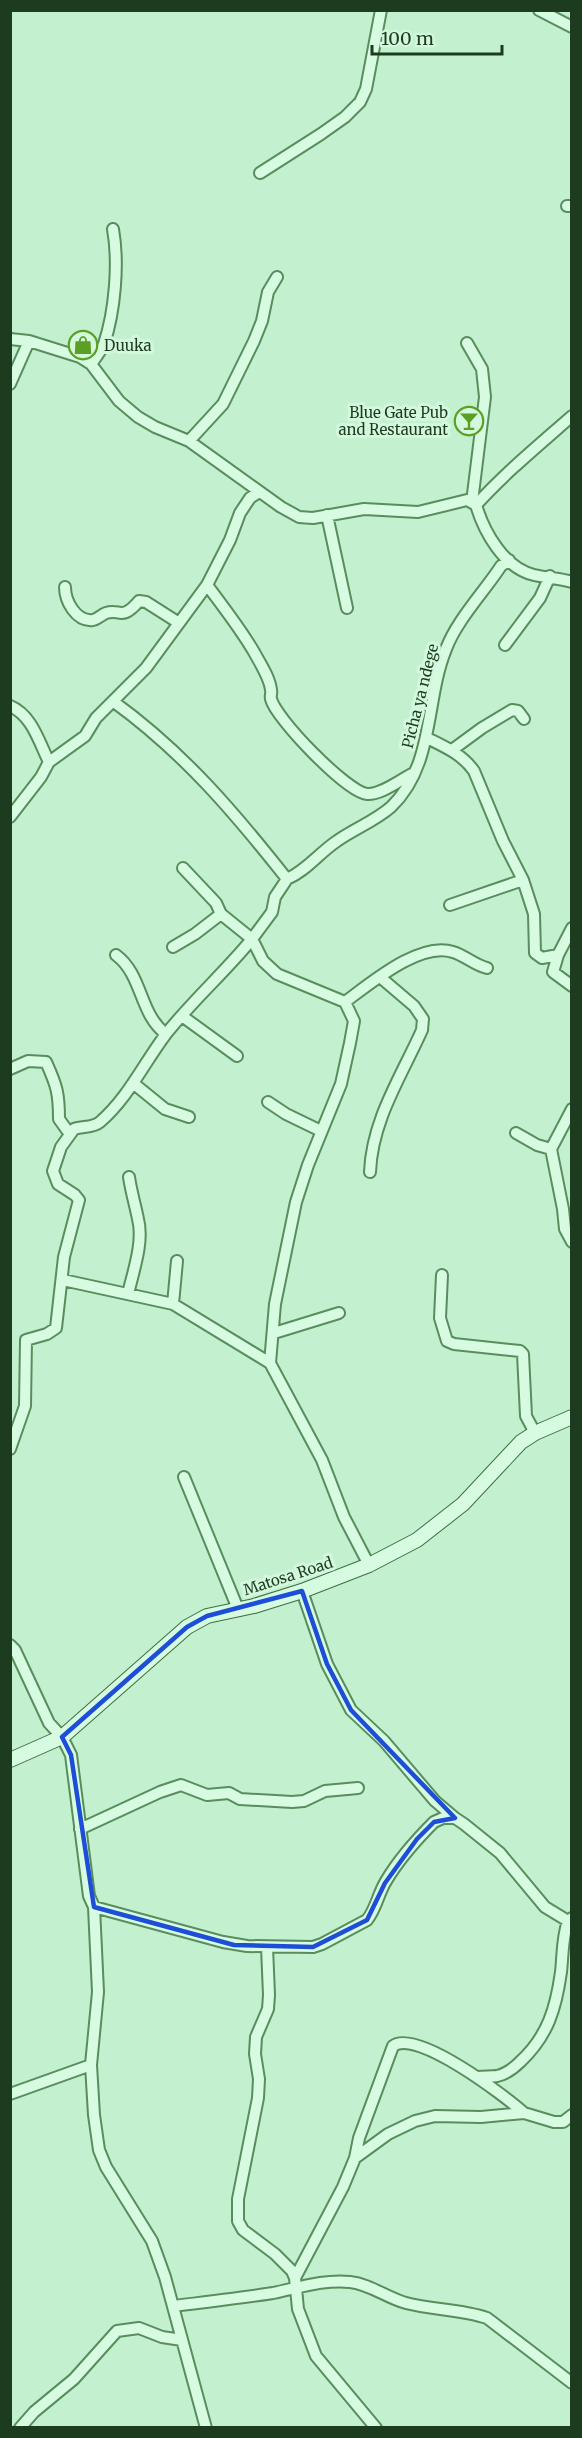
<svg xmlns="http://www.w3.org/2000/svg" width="582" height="2438" viewBox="0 0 582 2438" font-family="Merriweather,serif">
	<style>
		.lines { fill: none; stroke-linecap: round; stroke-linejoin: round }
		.street-casing { stroke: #588d5d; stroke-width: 14 }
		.secondary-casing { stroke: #3b6f3f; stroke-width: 16 }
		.street { stroke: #d7fbe1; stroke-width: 10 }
		.secondary { stroke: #d7fbe1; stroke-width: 14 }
		.marked { fill: none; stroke: #1d4ed8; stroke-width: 4.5; stroke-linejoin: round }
		.labels { text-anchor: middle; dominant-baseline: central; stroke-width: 6; stroke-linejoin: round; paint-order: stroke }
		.poi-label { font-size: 15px; fill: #1d3c1f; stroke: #d3f8dd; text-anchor: start }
		.street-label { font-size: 15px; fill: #1d3c1f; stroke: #d3f8dd }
	</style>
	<rect width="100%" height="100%" fill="#c3f1cf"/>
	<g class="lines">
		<g class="street-casing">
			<path id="street" d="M539 10 572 27
				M260 173 321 134 345 117 360 102 366 89 381 10
				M567 206H572
				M10 339 29 341 80 357 91 364 119 401 138 417 155 427 189 441 281 507 299 517 313 518 364 509 418 512 467 500 476 505C484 532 504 568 534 575 547 578 559 578 572 582
				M467 343 482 369 485 397 472 502
				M91 364C96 357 101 351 104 344 115 311 119 263 113 229
				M10 384 29 341
				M189 441 223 404 254 341 262 321 268 292 277 277
				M476 505C505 473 539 445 572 416
				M327 515 347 608
				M207 585C224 608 240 628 254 652 260 663 270 678 271 690 272 693 270 696 271 699 276 719 347 792 367 794 381 795 400 780 412 774
				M65 587C65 601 76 622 93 620 98 619 101 615 106 613 120 608 121 622 139 601L146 602 179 623
				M505 645 540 598 550 576
				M114 702C184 753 234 812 287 879 306 871 319 853 337 841 354 829 375 821 391 807 435 765 425 700 446 649 457 620 484 592 501 566L509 560
				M10 706C32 715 39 742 49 762
				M427 738C445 747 462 754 474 771L503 841 523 880 534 914 535 953 542 958 558 955
				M452 750 482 728 512 710 518 711 524 719
				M10 817 41 777 49 762 85 736 96 718 146 668 207 585 230 540 240 513 250 498 259 492
				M450 905 523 880
				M572 928 558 955 553 972 572 986
				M173 947 195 934 221 914
				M116 955C143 975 139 1014 166 1034
				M345 1002C371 983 420 941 453 952 466 956 474 965 487 968
				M182 1016 237 1056
				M10 1069 28 1061 46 1062C57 1086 59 1094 59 1119L69 1133
				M133 1083 165 1109 189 1117
				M268 1102 286 1114 321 1131
				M572 1109 551 1149 563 1209 565 1229 572 1242
				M516 1133 537 1145 551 1149
				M370 1172C372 1120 401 1077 422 1030L423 1019 414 1006 380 977
				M442 1275 440 1318 447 1341 454 1344 520 1351 523 1354 526 1416 535 1433
				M63 1280 173 1304 270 1363 322 1460 344 1517 369 1565
				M128 1294C133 1272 144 1242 138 1219 135 1204 131 1191 129 1177
				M173 1304 177 1261
				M274 1333 339 1313
				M270 1363 275 1304 296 1202 308 1165 341 1084 350 1043 354 1021 345 1002 277 974 263 961 252 939 272 912 275 897 287 879
				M10 1449 25 1406 26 1340 47 1334 56 1328 64 1257 79 1200 75 1195 58 1184 53 1171 61 1147 74 1129C83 1126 93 1128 100 1122 128 1098 144 1063 166 1034 193 1000 225 972 252 939L221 914 216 903 183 868
				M184 1477 238 1609
				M302 1591 327 1664 351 1710 384 1741 435 1801 455 1818
				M10 1645 15 1650 49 1723 62 1737 71 1755 89 1896 94 1907 98 1992 91 2065 94 2115 99 2150 106 2167 152 2241 165 2277 206 2428
				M80 1829 160 1792 181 1785 207 1795 229 1793 240 1799 292 1802 304 1801 325 1791 358 1788
				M94 1907 223 1942 247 1946 313 1947 322 1944 367 1920C376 1909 378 1894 386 1881 399 1859 416 1840 434 1822L443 1818H455L464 1824 500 1853 545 1907 568 1921 572 1918
				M267 1947 269 1995 268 2009 256 2037 255 2054 259 2079 258 2098 238 2199V2221L243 2230 275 2254 292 2271 295 2278 298 2309 316 2356 376 2428
				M478 2077C484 2076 491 2077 497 2076 506 2074 514 2068 520 2062 548 2036 556 2008 561 1972 563 1954 562 1938 568 1921
				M10 2094 91 2065
				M355 2158 359 2138 393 2046C416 2028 505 2096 524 2113
				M295 2278 343 2187 355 2158 388 2134 415 2121 435 2116 481 2117 524 2113 554 2122H563L572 2115
				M173 2306C206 2302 240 2298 273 2293 298 2288 324 2279 350 2282 370 2284 387 2298 406 2303 432 2310 461 2309 487 2318L572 2383
				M20 2428 34 2412 74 2379 117 2331 139 2328 162 2337 182 2340"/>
		</g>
		<g class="secondary-casing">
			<path id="secondary" d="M10 1760 62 1737 187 1627 207 1616 254 1606 302 1591 369 1565 417 1540 463 1504 521 1442 535 1433 572 1417"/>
		</g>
		<use href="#street" class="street"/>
		<use href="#secondary" class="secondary"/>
	</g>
	<path class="marked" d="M302 1591 327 1664 351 1710 455 1818 434 1822 417 1839 385 1883 367 1920 313 1947 234 1945 94 1907 71 1755 62 1737 187 1627 207 1616Z"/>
	<defs>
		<g id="shop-ring" transform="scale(1.5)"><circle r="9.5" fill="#d3f8dd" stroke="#5ba024" stroke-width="1.5"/><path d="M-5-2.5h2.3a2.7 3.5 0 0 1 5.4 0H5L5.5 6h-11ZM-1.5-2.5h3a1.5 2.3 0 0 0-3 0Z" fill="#5ba024"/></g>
		<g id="bar-ring" transform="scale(1.5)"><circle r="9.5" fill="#d3f8dd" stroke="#5ba024" stroke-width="1.5"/><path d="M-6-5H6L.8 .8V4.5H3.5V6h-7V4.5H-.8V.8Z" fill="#5ba024"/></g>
	</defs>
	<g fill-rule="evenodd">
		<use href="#shop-ring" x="83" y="345"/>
		<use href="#bar-ring" x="469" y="421"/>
	</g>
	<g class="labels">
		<g class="poi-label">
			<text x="104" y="345">Duuka</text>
			<text x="448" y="412" text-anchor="end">Blue Gate Pub<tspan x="448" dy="17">and Restaurant</tspan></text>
		</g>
		<g class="street-label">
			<text transform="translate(420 696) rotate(-76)">Picha ya ndege</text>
			<text transform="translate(288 1576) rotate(-18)">Matosa Road</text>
		</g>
	</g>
	<rect width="582" height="2438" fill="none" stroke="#1d3c1f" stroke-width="24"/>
	<path d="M372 45v9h130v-9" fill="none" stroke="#1d3c1f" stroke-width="3"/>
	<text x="381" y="45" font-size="18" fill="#1d3c1f" stroke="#d3f8dd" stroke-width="4.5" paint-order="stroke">100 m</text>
</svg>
